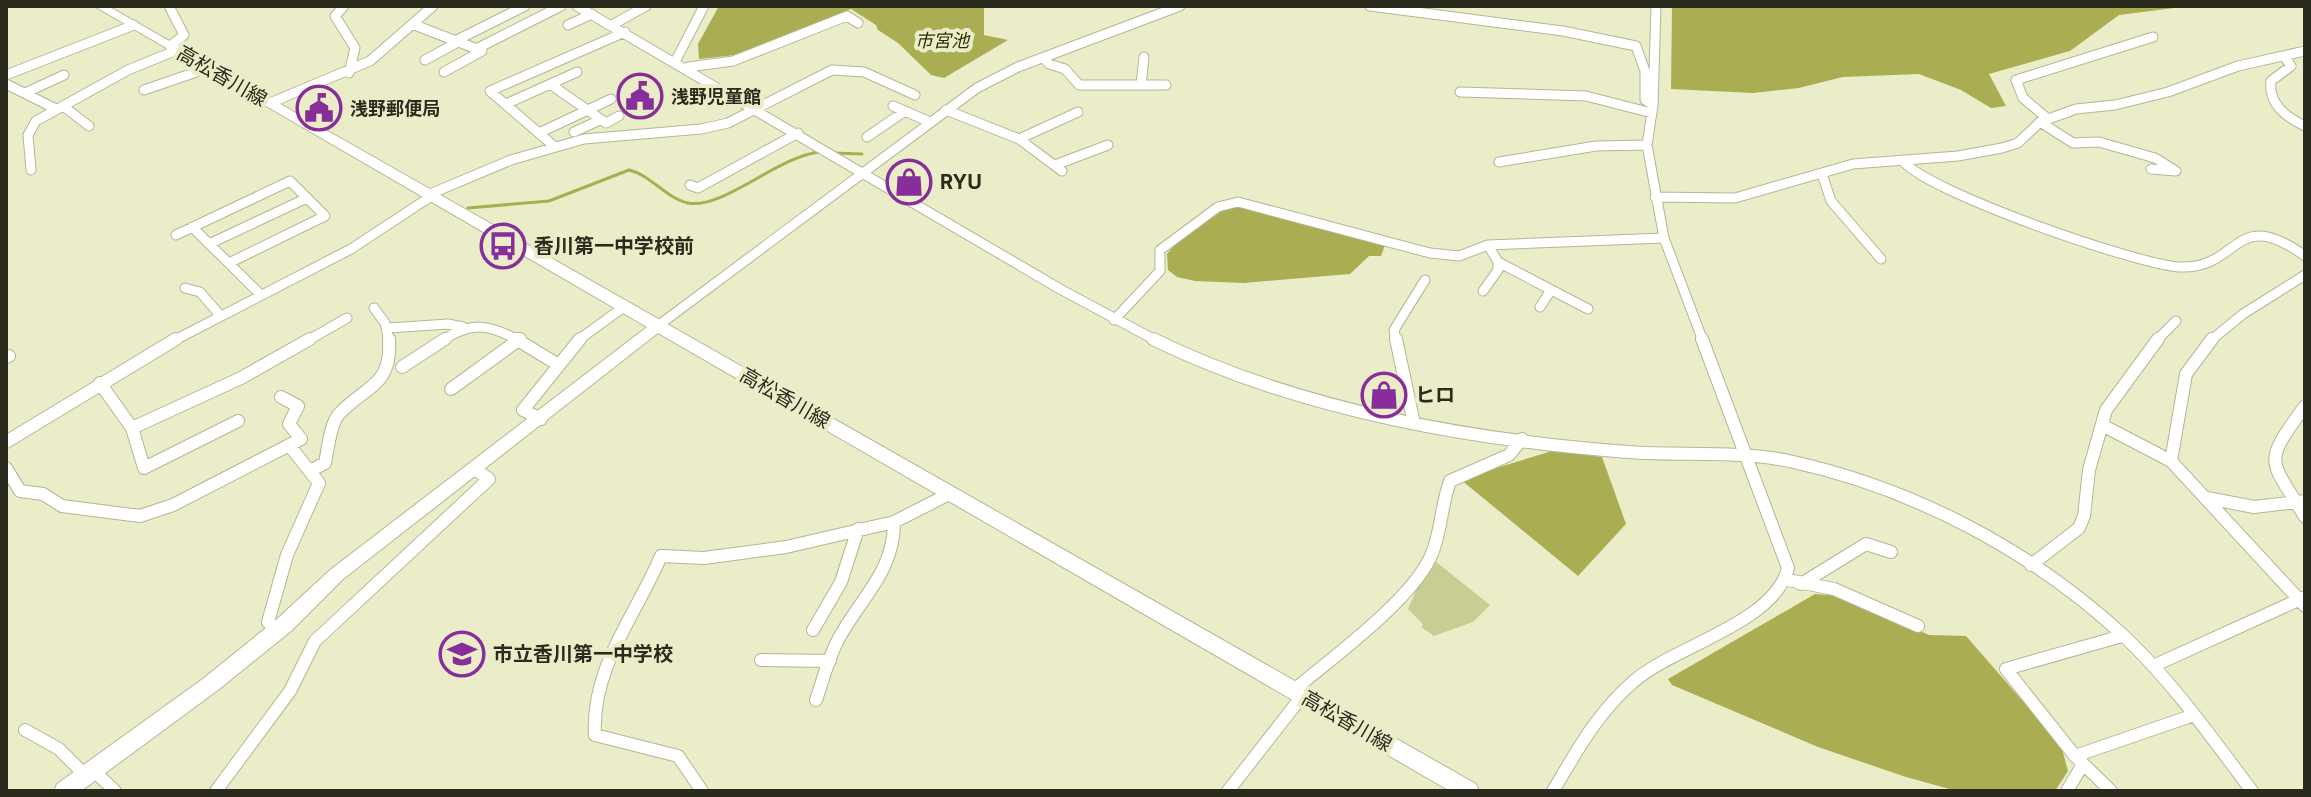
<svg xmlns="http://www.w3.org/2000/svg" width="2311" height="797" viewBox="0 0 2311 797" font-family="Inter,'Noto Sans JP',sans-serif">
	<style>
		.green { fill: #cacd93 }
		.water { fill: #abad52 }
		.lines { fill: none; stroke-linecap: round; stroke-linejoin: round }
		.stream { stroke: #abad52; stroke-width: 3 }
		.street-far1-casing { stroke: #b5b694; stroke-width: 11 }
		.street-casing { stroke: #b5b694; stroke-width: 14 }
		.secondary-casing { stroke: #b5b694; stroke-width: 2 }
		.street-far1 { stroke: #fff; stroke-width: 9 }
		.street { stroke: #fff; stroke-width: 12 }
		.secondary { fill: #fff; fill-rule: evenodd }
		.labels { text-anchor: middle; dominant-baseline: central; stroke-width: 8; stroke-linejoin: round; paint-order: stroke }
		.far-water-label { font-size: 18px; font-style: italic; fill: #2c2c04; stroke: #ebedc9 }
		.far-poi-label { font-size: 18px; font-weight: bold; fill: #2a2b1d; stroke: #ebedc9; text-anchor: start }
		.street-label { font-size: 20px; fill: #2a2b1d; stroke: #ebedc9 }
		.poi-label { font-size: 20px; font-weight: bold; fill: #2a2b1d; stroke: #ebedc9; text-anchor: start }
	</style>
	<rect width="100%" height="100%" fill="#ebedc9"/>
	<path class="green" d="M1435 561 1490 605 1473 622 1434 636 1421 627 1423 624 1408 609 1418 586Z"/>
	<path class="water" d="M719 6H984V35L1008 40 944 78 931 75 898 43 878 30 876 25 851 9 735 55 699 59 698 44Z
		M1672 6H2190L2119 15 2070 51 1989 74 2006 106 1991 108 1961 90 1919 74 1843 77 1799 88 1753 93 1671 89Z
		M1243 206 1385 245 1381 256H1369L1350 274 1244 283 1195 281 1177 277 1168 270 1167 254C1184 233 1215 207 1243 206Z
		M1552 451 1602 457 1626 524 1578 576 1460 479Z
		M1815 594 1840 596 1929 635 1966 636 2061 745 2068 771 2055 791H1957L1906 777 1818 747 1672 685 1668 679Z"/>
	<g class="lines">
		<path class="stream" d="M832 153 862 154
			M468 208 549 201 629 170C651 175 667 199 688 203 722 210 777 157 819 152"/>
		<g class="street-far1-casing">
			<path id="street-far1" d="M169 6 184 35 170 46
				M344 6 335 16 355 48 349 73
				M577 6 1060 289 1157 341
				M1370 6 1563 31 1636 46 1645 71V100L1653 105
				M1656 6 1653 105 1647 145 1664 238 1703 341
				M412 24 482 51 444 72
				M568 25 592 14
				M612 25 646 6
				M455 41 525 6
				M476 49 561 6
				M2284 56 2291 66 2271 81C2268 104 2286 117 2305 126
				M1044 58 1049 64 1065 69 1079 85H1166
				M425 60 458 42
				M676 60 704 6
				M688 67 733 61 847 16 858 23
				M6 75 134 25
				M6 84 56 109
				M550 84 606 123 619 116
				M1141 85 1144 57
				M144 90 208 68
				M1460 92 1586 96 1652 113
				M25 93 64 75
				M270 103 370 61 433 6
				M506 104 577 72
				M63 106 89 126
				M893 106 930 122
				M946 110 1019 139 1062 171
				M2048 119 2023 98 2016 80 2153 37
				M2040 122 2073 143 2099 142 2155 158 2176 171 2151 169
				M574 132 600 120
				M539 133 611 99
				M867 137 905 111
				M1019 139 1078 112
				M555 147 490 91 625 32
				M1902 160C1926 192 2136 264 2179 267 2241 270 2233 204 2305 256
				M1499 162 1596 146 1647 145
				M1055 165 1108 145
				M31 170 28 135 36 121 128 70 177 50
				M1822 174 1831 201 1881 259
				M690 185 698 188 798 133
				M430 194 511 160 584 139 701 129 728 123 832 70 864 72 915 95
				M1655 197 1735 198 1853 164 1958 156 2002 148 2018 143 2040 122 2076 109 2115 105 2168 92 2238 66 2305 51
				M192 227 260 294
				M176 235 290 181 325 216 229 263
				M209 244 307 198
				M1488 245 1498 262 1588 309
				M185 288 200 292 219 314
				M1483 291 1498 270V262
				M1540 307 1551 290
				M374 308 385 323 389 341
				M1114 320 1160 271V250L1218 207 1238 202 1430 253 1459 256 1488 245 1664 238
				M659 325 977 88 1018 67 1180 6
				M389 328 448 324 463 327
				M173 341 351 249 433 195
				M307 341 347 318
				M442 341C472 321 488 324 520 341
				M518 341 520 339
				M577 341 625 306
				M1396 341 1394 330 1425 280
				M2156 341 2176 321
				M2210 341 2243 314 2305 275"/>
		</g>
		<g class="street-casing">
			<path id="street" d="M516 339 557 364
				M1153 339C1298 410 1468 440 1628 452 1681 456 1736 450 1789 461 1914 488 2033 551 2126 638 2174 684 2212 738 2252 791
				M1396 339 1413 419
				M6 357 9 356
				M402 367 445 339
				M100 383 132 428 144 468 238 421
				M451 389 520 339
				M2305 406C2262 465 2269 457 2305 517
				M541 419 523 410 580 339
				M2102 425 2171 461 2305 606
				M132 428 241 378 310 339
				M6 442 176 339
				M2171 461 2186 374 2212 339
				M6 468 20 491 43 494 62 506 140 516 173 505 301 439 289 424 298 406 281 397
				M310 471 325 463C328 449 330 424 339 414 366 385 392 387 389 339
				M2207 498 2254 507 2305 501
				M2031 565 2079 528 2084 516 2089 470 2106 410 2158 339
				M1788 580 1834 589 1918 626
				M1801 584 1866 544 1891 552
				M813 630 841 582 858 529
				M277 631 268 622 287 555 319 483 289 445
				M761 660 830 661
				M2153 666 2305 597
				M1294 690C1333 657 1409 602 1430 558 1441 536 1441 505 1450 481L1509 455 1522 439
				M816 700C823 680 828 659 838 640 860 598 894 573 894 522
				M25 730 59 749 85 775
				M2075 756 2194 715
				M93 770 115 791
				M216 791 290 691 315 641 489 479 476 470
				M702 791 678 756 595 735C591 668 636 615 661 556L704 558 786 547 894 522 951 493
				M1228 791 1303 695
				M1553 791C1576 752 1598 712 1633 682 1675 645 1774 624 1788 568L1702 339
				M2067 791 2083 764
				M2111 791 2075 756 2006 669 2122 636"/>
		</g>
		<g class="secondary-casing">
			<path id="secondary" d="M94 6H108L1476 784 1479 791H1450L658 333 342 580 291 631 218 690 81 791H54L57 784 204 678 277 619 330 570 647 327Z"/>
		</g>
		<use href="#street-far1" class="street-far1"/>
		<use href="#street" class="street"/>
		<use href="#secondary" class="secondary"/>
	</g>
	<defs>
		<g id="civic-ring" transform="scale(2.3)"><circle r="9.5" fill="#ebedc9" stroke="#872e9a" stroke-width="1.5"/><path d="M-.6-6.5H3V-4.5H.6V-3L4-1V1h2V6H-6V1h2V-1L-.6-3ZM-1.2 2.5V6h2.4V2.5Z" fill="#872e9a"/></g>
		<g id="shop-ring" transform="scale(2.3)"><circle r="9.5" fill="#ebedc9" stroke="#872e9a" stroke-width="1.5"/><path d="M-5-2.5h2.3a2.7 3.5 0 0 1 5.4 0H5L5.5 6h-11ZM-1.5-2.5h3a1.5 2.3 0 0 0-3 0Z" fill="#872e9a"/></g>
		<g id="bus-ring" transform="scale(2.3)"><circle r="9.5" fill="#ebedc9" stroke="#872e9a" stroke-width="1.5"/><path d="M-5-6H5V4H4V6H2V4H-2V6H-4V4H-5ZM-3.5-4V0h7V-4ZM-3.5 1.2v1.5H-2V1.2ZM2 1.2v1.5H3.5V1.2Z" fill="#872e9a"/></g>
		<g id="school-ring" transform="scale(2.3)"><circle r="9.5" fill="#ebedc9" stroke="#872e9a" stroke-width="1.5"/><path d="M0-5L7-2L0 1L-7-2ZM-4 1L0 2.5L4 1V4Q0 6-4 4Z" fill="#872e9a"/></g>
	</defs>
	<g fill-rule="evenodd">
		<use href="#civic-ring" x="640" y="96"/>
		<use href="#civic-ring" x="319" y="108"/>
		<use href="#shop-ring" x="909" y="182"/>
		<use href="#bus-ring" x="503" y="246"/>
		<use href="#shop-ring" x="1384" y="395"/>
		<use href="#school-ring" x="462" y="654"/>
	</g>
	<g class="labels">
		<g class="far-water-label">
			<text x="942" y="40">市宮池</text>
		</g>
		<g class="far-poi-label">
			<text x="671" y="96">浅野児童館</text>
			<text x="350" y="108">浅野郵便局</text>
		</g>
		<g class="street-label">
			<text transform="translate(222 76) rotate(30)">高松香川線</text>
			<text transform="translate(785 398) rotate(30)">高松香川線</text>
			<text transform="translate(1347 721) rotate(30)">高松香川線</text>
		</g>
		<g class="poi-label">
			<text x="940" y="182">RYU</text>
			<text x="534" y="246">香川第一中学校前</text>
			<text x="1415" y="395">ヒロ</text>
			<text x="493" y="654">市立香川第一中学校</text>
		</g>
	</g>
	<rect width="2311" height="797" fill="none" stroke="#2a2b1d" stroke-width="16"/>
</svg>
